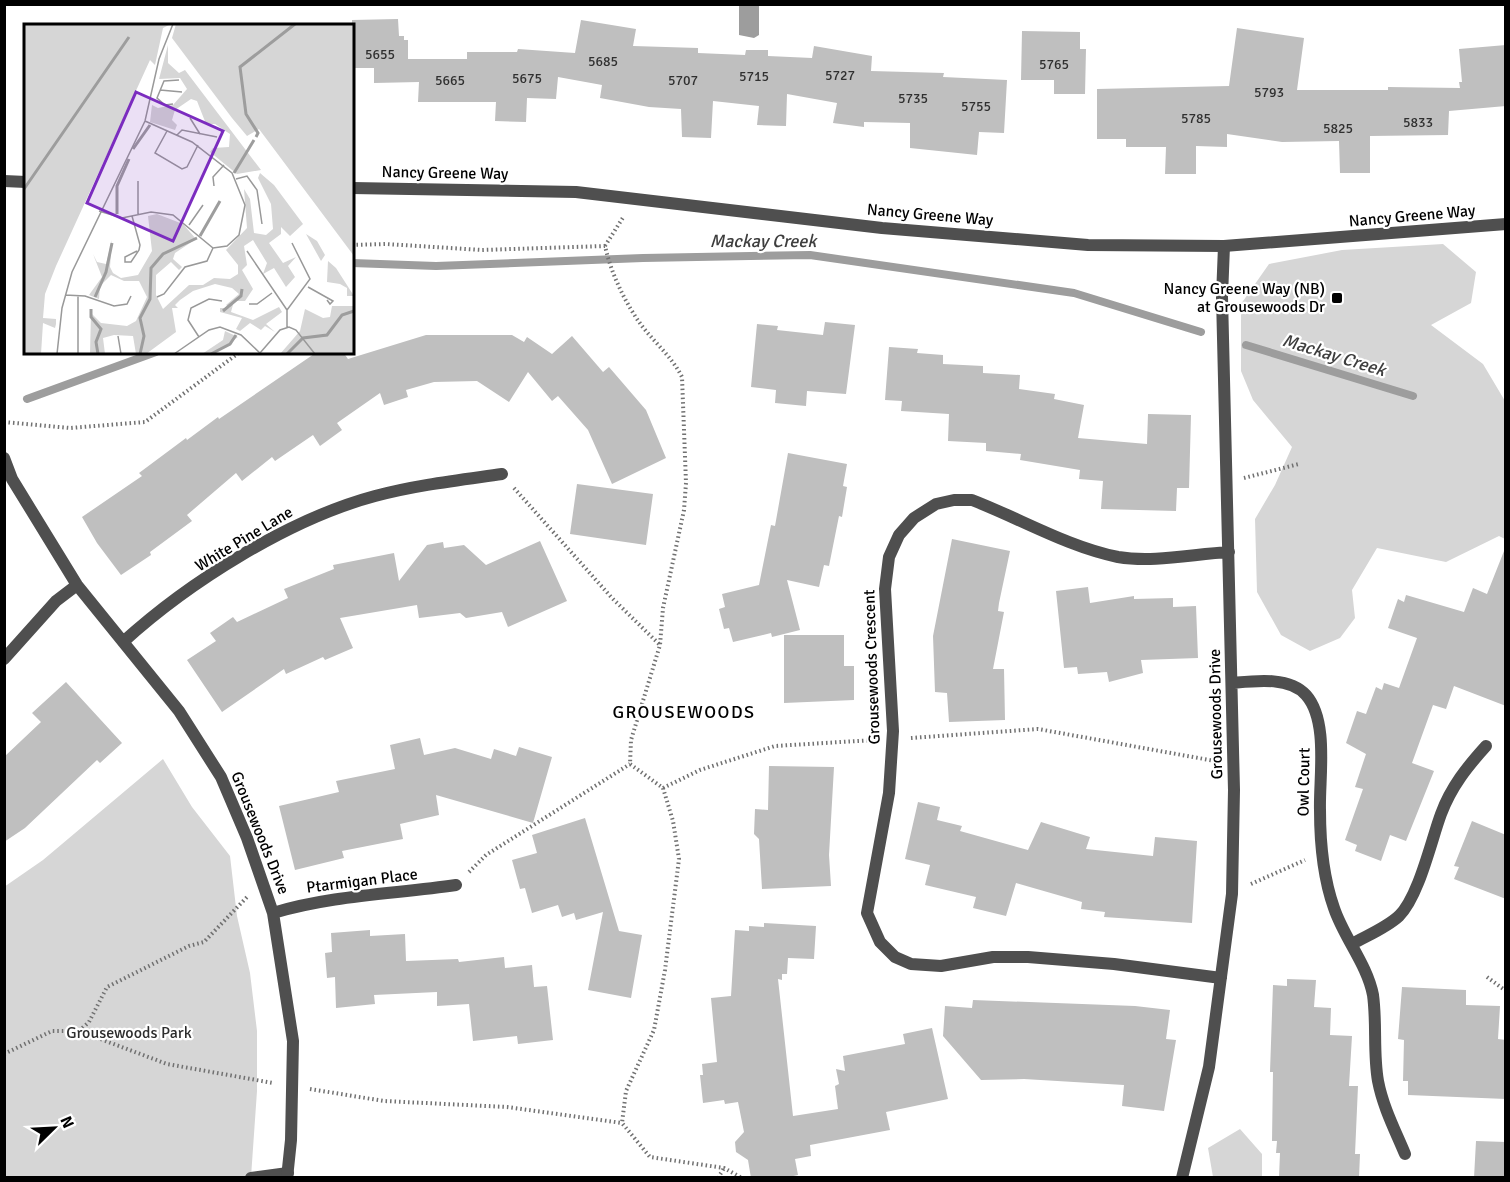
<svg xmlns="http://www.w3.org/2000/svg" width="1510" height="1182" viewBox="0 0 1510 1182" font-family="Signika,sans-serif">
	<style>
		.green { fill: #d6d6d6 }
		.water { fill: #9d9d9d }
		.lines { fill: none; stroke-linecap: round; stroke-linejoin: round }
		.stream { stroke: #9d9d9d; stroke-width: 8 }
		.building { fill: #bfbfbf }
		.path { stroke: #717171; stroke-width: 4; stroke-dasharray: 1.5 3; stroke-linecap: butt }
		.service { stroke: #4f4f4f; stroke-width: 12 }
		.minor { stroke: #4f4f4f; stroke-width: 12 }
		.tertiary { stroke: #4f4f4f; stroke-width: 12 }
		.poi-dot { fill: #000; stroke: #fff; stroke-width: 2 }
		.labels { text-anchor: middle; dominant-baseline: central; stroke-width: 4.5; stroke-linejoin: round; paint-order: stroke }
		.number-label { font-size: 14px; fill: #303030 }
		.street-label { font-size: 16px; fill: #000; stroke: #fff }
		.poi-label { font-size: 16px; fill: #000; stroke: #fff; text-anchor: end }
		.park-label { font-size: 16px; fill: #2d2d2d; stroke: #fff }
		.water-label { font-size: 18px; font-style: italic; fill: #3e3e3e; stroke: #fff }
		.neighbourhood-label { font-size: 18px; letter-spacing: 1.5px; fill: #000; stroke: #fff }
		.inset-river { fill: none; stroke: #9d9d9d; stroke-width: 3 }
		.inset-road { fill: none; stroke: #999; stroke-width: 1.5 }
		.view { fill: #7b2cbf; fill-opacity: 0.15; stroke: #7b2cbf; stroke-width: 3 }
		.inset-edge { fill: none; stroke: #000; stroke-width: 3 }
	</style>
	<rect width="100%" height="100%" fill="#fff"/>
	<path class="green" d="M1443 244 1476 272 1471 303 1431 325 1483 364 1505 401V539L1499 536 1446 562 1377 548 1352 590 1355 618 1340 638 1310 651 1281 635 1257 592 1255 519 1275 485 1292 447 1253 400 1241 371V304L1269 264 1342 250Z
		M163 759 192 807 230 856 237 916 250 973 257 1031V1091L251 1177H5L4 887 43 860Z
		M1240 1129 1262 1154V1177H1213L1208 1148Z"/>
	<path class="water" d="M739 5H759V35L754 38 739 35Z"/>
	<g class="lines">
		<path class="stream" d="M352 263 436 266 643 258 810 255 1074 293 1201 332
			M1246 345 1413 396
			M27 399 156 352"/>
	</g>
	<path class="building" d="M398 19 399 36H404V40H408V59H467V52H517L518 49 575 53 581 20 636 29 633 46 698 48V53L745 55 746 50H768V56L812 58 814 46 872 56 871 71 944 73 943 77 1007 80 1004 133 979 132 977 155 910 148V123L864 122V127L833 123 837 103 787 94 786 126 757 125 759 106 713 101 711 138 682 137 681 109 649 107 600 98 602 85 558 77 556 99 527 98 526 122 495 121 496 102H418L419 82 374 83V68H352V20Z
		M1237 28 1304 38 1297 90H1388V87L1460 88 1459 82H1462L1459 49 1506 45V106L1449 111 1448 135 1370 136V173H1340L1339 141 1282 142 1227 134V147L1196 146V174H1165L1166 147H1126V139H1097V89L1229 86Z
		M1022 31 1080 32V49H1086L1085 94H1054V80H1021Z
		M825 322 855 325 846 394 807 391 806 406 775 403 776 390 751 387 757 324 778 326 777 330 823 335Z
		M426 335H512L524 342 527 337 552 354 572 336 603 372 609 367 646 410 666 458 612 484 588 430 558 396 552 401 528 372 509 402 477 381 434 382 406 390 408 397 384 405 380 393 337 423 342 430 320 446 313 435 275 461 272 457 242 481 236 473 187 515 192 521 150 552 151 555 121 575 97 543 82 517 142 476 139 473 186 438 187 440 218 417 219 419 317 352H343L348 359Z
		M889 347 918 349 917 353 943 355V364L983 366V373L1020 375 1019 389 1055 394 1054 399 1084 405 1078 438 1147 444 1148 414 1191 415 1189 488H1177L1176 511 1101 509 1103 481 1079 479 1080 470 1020 460 1021 454 986 451V443L948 441 949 414 901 411 902 401 885 400Z
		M788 453 847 464 843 486 847 487 842 517 839 516 829 566 824 565 819 587 787 580 800 630 772 637 771 633 733 642 729 628 724 629 719 609 725 607 722 594 759 585 771 525 775 526Z
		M577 484 653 494 646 545 570 534Z
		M952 539 1010 551 999 603 998 611 1004 612 993 669H1004L1005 720 949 722 947 693 935 692 933 636Z
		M540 541 567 601 508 627 502 612 466 618 460 613 419 618 417 605 340 618 353 648 325 660 323 657 286 674 284 669 222 712 187 660 216 641 210 633 233 617 237 622 288 598 284 589 334 569 333 565 394 553 399 581 427 545 443 542 444 548 464 545 486 565Z
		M1504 551 1506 706 1454 686 1446 709 1433 705 1412 763 1434 771 1406 841 1390 835 1381 861 1355 851 1357 845 1345 840 1363 789 1355 787 1366 754 1346 743 1357 711 1366 714 1376 687 1382 690 1384 683 1399 688 1417 638 1388 628 1398 599 1404 602 1406 595 1464 612 1473 588 1487 594Z
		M1088 587 1090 603 1134 596V599L1173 598V607L1196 606 1198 658 1141 660 1143 673 1109 682 1107 672 1078 674 1077 667 1064 668 1056 591Z
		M784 635H844V666H854V700L784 703Z
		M66 682 122 743 100 763 97 760 25 828 4 842V757L41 722 32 713Z
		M420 738 424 755 455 748 491 759 494 749 516 756 519 747 552 757 533 823 436 795 439 815 400 824 403 839 342 851 344 858 295 870 279 806 339 792 336 781 395 769 390 745Z
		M769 766 834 767 829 855 831 886 762 889 759 839 754 834 755 809 768 810Z
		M918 802 940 807 937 820 962 826 960 831 1028 850 1041 822 1090 837 1086 849 1153 856 1155 837 1197 841 1192 923 1104 917 1105 912 1081 909 1082 902 1016 883 1006 916 973 908 976 897 925 885 930 865 905 859Z
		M585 818 619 931 642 935 631 998 588 990 603 912 576 920 574 913 562 917 558 905 532 913 525 888 520 889 512 860 537 853 532 835Z
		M1472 821 1506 835V899L1454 879 1459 867 1454 866Z
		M764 923 816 926 814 959 788 958 787 974H782V980L778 979 793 1116 838 1109 835 1086 839 1084 836 1069 845 1071 843 1056 905 1044 903 1034 932 1028 948 1099 886 1112 890 1130 810 1145 811 1156 795 1159 798 1175 784 1178H751L748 1160 736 1152 735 1142 744 1132 738 1102 725 1104 724 1100 703 1103 700 1075H703L702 1064 717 1062 711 998 731 996 735 930 749 931V926L764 927Z
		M370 930V936L405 934 406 961 458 959 459 962 504 957 505 968 532 965 534 987 547 986 553 1040 518 1044 517 1036 473 1041 469 1004 437 1006V992L374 995 375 1004 336 1008 335 977 327 978 325 953 332 952 331 933Z
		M1287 979 1316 980 1314 1007 1331 1008 1330 1035 1352 1036 1349 1086H1358L1355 1154H1360L1359 1178H1279L1280 1153H1276L1277 1141H1272L1273 1072H1270L1273 985 1287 986Z
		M1402 987 1466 990V1005L1500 1006 1498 1039 1506 1040V1099L1408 1095V1081H1403L1404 1040 1398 1039Z
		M973 1000 1135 1006 1170 1010 1166 1039 1176 1040 1164 1111 1122 1106 1124 1085 1024 1079 981 1080 943 1036 945 1006 972 1008Z
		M1476 1141 1506 1142V1178H1474Z"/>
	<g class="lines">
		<path class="path" d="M352 245 386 244 482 250 605 246C611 273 625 303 642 326 655 343 672 357 682 377L686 483 684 510 663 608 660 645 631 740 630 764 663 788 673 821 679 859 665 970 654 1030 626 1091 622 1123 650 1157 724 1168 742 1178
			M605 246 624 216
			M4 422 70 428 145 422 240 352
			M1244 478 1299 464
			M514 488 612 598 660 645
			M911 738 1038 729 1215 761
			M663 788 700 770 775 746 874 740
			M469 872 486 855 630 764
			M1251 884 1305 860
			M1487 977 1506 991
			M79 1031 89 1022 107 987 189 946 204 942 247 897
			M4 1054 52 1031H79L167 1064 273 1083
			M310 1089 384 1101 507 1107 622 1123
			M718 1178 724 1168"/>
		<path class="service" d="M251 1178 288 1173"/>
		<path class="minor" d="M4 458 12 479 77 585 179 711 221 777 247 838 273 913 293 1041 291 1140 287 1178
			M123 642C189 582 289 519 375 496 416 485 460 480 502 474
			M4 659 56 601 77 585
			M1232 683C1254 681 1289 676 1306 695 1329 721 1319 778 1320 810 1320 843 1323 877 1334 908 1344 938 1367 964 1373 995 1377 1024 1373 1053 1378 1081 1383 1107 1395 1130 1405 1154
			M273 913C333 895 395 894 456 885
			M1352 944C1368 935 1386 928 1399 916 1419 896 1431 841 1441 814 1451 787 1467 767 1486 746
			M1221 978 1114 964 1028 957H993L941 966 911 964 895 957 880 942 867 913 889 793 893 731 885 589 889 557 899 535 914 518 936 504 954 500H972C1019 518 1068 547 1118 557 1154 563 1193 554 1229 552
			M1182 1178 1209 1067 1232 894 1234 790 1222 297 1224 246"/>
		<path class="tertiary" d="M4 181 26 182
			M352 188 576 192 882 228 1088 245 1224 246 1506 224"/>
	</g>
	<rect class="poi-dot" x="1331" y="292" width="12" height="12" rx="3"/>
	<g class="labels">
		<g class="number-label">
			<text x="380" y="54">5655</text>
			<text x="603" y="61">5685</text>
			<text x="1054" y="64">5765</text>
			<text x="840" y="75">5727</text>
			<text x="754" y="76">5715</text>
			<text x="527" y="78">5675</text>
			<text x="450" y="80">5665</text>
			<text x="683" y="80">5707</text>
			<text x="1269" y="92">5793</text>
			<text x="913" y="98">5735</text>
			<text x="976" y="106">5755</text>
			<text x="1196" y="118">5785</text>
			<text x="1418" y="122">5833</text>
			<text x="1338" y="128">5825</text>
		</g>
		<g class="street-label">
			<text transform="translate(445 173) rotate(1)">Nancy Greene Way</text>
			<text transform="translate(930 215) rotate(5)">Nancy Greene Way</text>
			<text transform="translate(1412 216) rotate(-5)">Nancy Greene Way</text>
			<text transform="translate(244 539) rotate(-31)">White Pine Lane</text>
			<text transform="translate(872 667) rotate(-92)">Grousewoods Crescent</text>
			<text transform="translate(1216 714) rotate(-91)">Grousewoods Drive</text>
			<text transform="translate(1304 782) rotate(-89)">Owl Court</text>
			<text transform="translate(260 833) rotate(68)">Grousewoods Drive</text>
			<text transform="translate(362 881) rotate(-7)">Ptarmigan Place</text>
		</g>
		<g class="poi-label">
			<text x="1325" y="289">Nancy Greene Way (NB)<tspan x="1325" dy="18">at Grousewoods Dr</tspan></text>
		</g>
		<g class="park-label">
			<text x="129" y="1033">Grousewoods Park</text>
		</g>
		<g class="water-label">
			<text x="763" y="241">Mackay Creek</text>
			<text transform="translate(1334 355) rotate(17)">Mackay Creek</text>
		</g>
		<g class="neighbourhood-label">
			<text x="684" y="712">GROUSEWOODS</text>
		</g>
	</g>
	<g transform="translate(24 24)">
		<rect width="330" height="330" fill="#fff"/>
		<path d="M0 0H147L139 4 131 41 126 36 32 242 21 270 19 294 32 295V300L31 304 19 299 17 330H0ZM152 0H330V232L235 105 223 112 208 94 148 14ZM144 21V39L155 49 161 46 237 146 213 150 186 128 189 124 205 123 206 110 191 100H182L173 77 167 75 151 86 148 96 153 101 151 106 126 98 128 81 134 84 149 81 163 65 156 54 135 55ZM236 149 250 161 279 200 266 212 257 203V210L245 219 259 239 272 233 264 242 271 253 262 263 250 244 239 250 243 239 229 216 220 222 223 241 218 246 229 265 221 277H210L207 288 229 296 255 283 258 288 242 300 251 308 241 302 237 306 226 299 216 307 212 305 218 294 196 288V284H206L202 281 215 270 208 264 191 260 169 267 156 276 151 281 154 284H148L152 308 122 330H112L109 312 90 311 79 314 81 330H66L67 289 77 299 103 302 112 297 123 273 115 257H100L87 251 76 262 75 275 65 271 78 253 69 230 73 238 82 240 88 216 86 243 89 249 97 254 114 251 128 227 124 192 133 190 159 200 172 215 151 229 149 235 158 243 155 246 147 238 132 251V271L139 285 165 261H179L190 254 206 255 214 250V241L202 226 223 204 220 165 226 175 230 209 242 211 249 205 247 180 234 154ZM282 210 293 217 301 231 297 237ZM304 237 312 244 330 272H323V264L316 260 303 258ZM308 282H330V330H256L276 307 281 285 299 294 306 293ZM201 307 214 313 189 330H178L199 316Z" fill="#d6d6d6"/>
		<path class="inset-river" d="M232 113 234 109 222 90 216 43 271 0M109 125 126 101M210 149 230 116M0 165 105 13M93 190V162L105 135M176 212 196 177M71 273 82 248 88 219M67 285V293L77 305 72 318 74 330M199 287 217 272 218 265M116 330 120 312 116 294 126 275 127 244 139 230 173 214M187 330 206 320 212 311M263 330 279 314 303 311 318 291 330 287"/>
		<path class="inset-road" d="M136 66 158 68M149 80 141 81 133 74 140 57 155 56M166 94 176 110M143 107 131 129 158 145 163 143 174 121M153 111 158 106 193 113M212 155 223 152 233 166 238 200M190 162 189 153 200 141M75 187 98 194 127 188 149 191 189 224 203 222 215 211 221 181 208 149 168 118 121 97M114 191V157M108 192 116 221 115 226 107 238H101V233L113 227M165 201 179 181M223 227 263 286M284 263 309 277 306 280 303 276M41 271 61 272 90 282 103 280 107 272M54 272V329M133 273 140 270 161 243 183 237 189 224M225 280H233L248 269M263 303V286L286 255 268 219M94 312 97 330M175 313 164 296 167 284 185 275 198 277M236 329 256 306 265 303 272 306 291 330M33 330 38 284 48 248 121 97 135 35 149 0M150 330 185 306 196 303 217 311 237 330"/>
		<path class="view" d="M112 68 199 107 149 217 63 179Z"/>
		<rect width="330" height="330" class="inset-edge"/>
	</g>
	<rect width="1510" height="1182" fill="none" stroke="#000000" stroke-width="12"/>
	<g transform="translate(54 1128) rotate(66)" stroke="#ffffff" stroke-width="4.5" paint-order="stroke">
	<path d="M0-4.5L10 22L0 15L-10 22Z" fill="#000000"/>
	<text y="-9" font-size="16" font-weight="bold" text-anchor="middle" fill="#000000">N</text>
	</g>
</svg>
